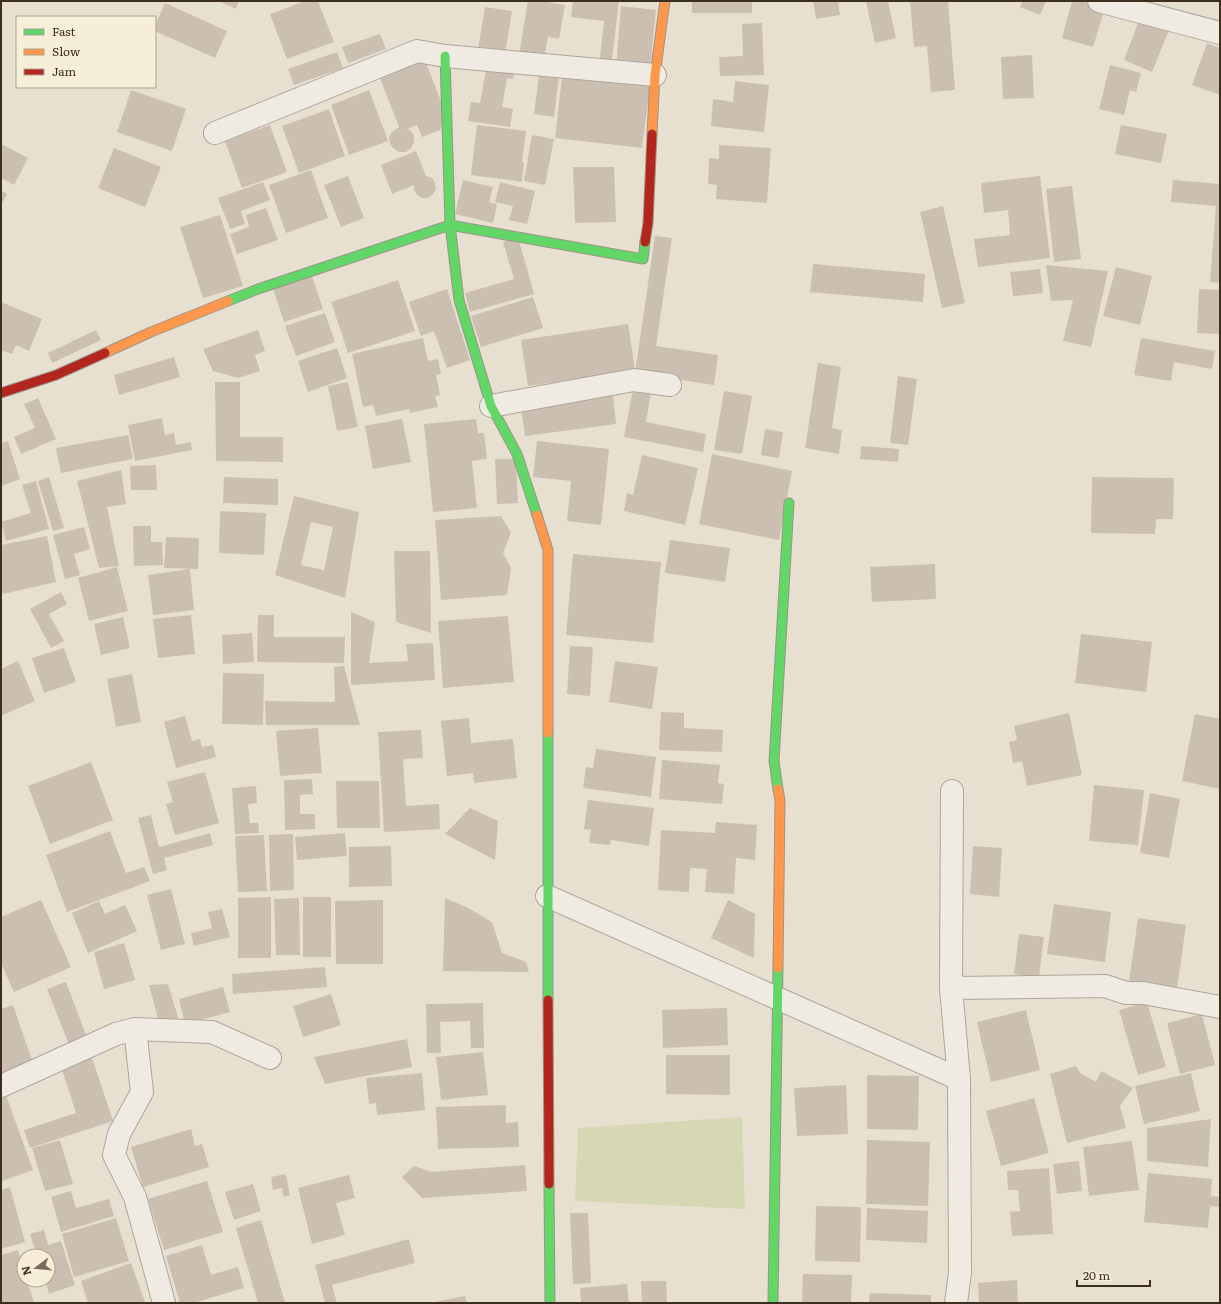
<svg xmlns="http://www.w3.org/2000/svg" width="1221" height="1304" viewBox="0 0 1221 1304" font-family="Literata,serif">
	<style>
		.green { fill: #d6d7b3 }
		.building { fill: #cbbfb2; fill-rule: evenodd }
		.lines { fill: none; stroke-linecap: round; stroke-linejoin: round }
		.street-casing { stroke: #ada599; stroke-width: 24 }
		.fast-casing { stroke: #9c958a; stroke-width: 11 }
		.slow-casing { stroke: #9c958a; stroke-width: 11 }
		.jam-casing { stroke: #9c958a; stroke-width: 11 }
		.street { stroke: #efebe3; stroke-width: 22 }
		.fast { stroke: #63d668; stroke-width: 9 }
		.slow { stroke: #ff974d; stroke-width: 9 }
		.jam { stroke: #b3261e; stroke-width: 9 }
	</style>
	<rect width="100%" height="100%" fill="#e7e0d1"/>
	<path class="green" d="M742 1117 745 1209 575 1201 578 1128Z"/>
	<path class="building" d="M219 1H239L236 9Z
		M305 1H318L334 42 287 59 270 14Z
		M528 1H542L565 5 559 39 548 37 544 60 519 55Z
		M573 1H619L612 60 600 58 604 21 571 17Z
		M692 1H752V13H692Z
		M813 1H838L840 15 816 19Z
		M866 1H888L896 38 875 43Z
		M910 1H948L955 90 931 92 927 46 914 47Z
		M1023 1H1046L1040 15 1020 7Z
		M1072 1H1081L1105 8 1093 47 1062 38Z
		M165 3 227 31 215 58 155 31V26Z
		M621 6 656 10 650 69 616 66Z
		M485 7 512 11 505 54 478 49Z
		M1142 13 1171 25 1152 72 1124 60Z
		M762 23 764 75 720 76 719 57 743 56 742 24Z
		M380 34 386 49 348 63 342 47Z
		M1207 43 1220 48V95L1192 85Z
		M337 52 343 68 294 85 288 69Z
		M423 55 446 114 440 130 422 137 417 125 407 129 410 130 414 136V142L411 148 406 152H399L394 149 390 144 389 137 392 132 399 127 378 73Z
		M1032 55 1034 98 1003 99 1001 57Z
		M488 60 515 65 513 79 507 78 502 107 513 109 510 127 468 121 471 102 480 103Z
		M1110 65 1141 73 1136 92 1130 90 1124 115 1099 109Z
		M540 67 560 69 554 117 534 114Z
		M563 68 651 79 642 148 555 138Z
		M735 81 769 85 764 132 711 126 713 99 733 102Z
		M131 90 186 109 172 151 117 132Z
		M369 90 388 141 349 155 331 105Z
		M329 109 345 156 299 173 282 126Z
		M270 125 287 172 242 188 225 141Z
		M477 125 526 131 522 162H524L522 182 471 175Z
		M1121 125 1167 134 1161 163 1115 154Z
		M532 135 554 139 545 185 524 181Z
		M1 144 28 158 14 185 1 178Z
		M719 145 771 148 767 203 716 199 717 185 708 184 709 158 719 159Z
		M114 148 161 167 145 207 98 188Z
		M416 151 426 176 432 178 435 183 436 189 433 194 428 198H422L417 195 414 190V185L392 194 381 165Z
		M573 167H614L616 222 575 223Z
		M311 170 328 218 286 233 269 185Z
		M348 176 364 218 341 227 324 185Z
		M1040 176 1050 258 978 267 974 239 1010 235 1008 210 984 213 981 183Z
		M463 180 493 187 489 202 497 204 493 223 455 214Z
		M1173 180 1220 184V283L1210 282 1216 206 1171 202Z
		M263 182 270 200 241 211 245 224 230 229 218 198Z
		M500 182 535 191 527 224 509 220 513 206 495 202Z
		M1072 186 1081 259 1054 262 1046 189Z
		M1 190 7 194 1 205Z
		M943 206 965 303 942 308 920 212Z
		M266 208 278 240 237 254 230 234 249 227 246 215Z
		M220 215 243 286 203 298 180 227Z
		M655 236 672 238 656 346 718 355 714 385 635 373Z
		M518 237 534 294 470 312 465 293 514 279 503 242Z
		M813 264 925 274 923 302 810 292Z
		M1046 265 1108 271 1091 347 1063 341 1073 300 1051 301Z
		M1116 267 1152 276 1140 325 1103 316Z
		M1040 269 1043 293 1013 296 1010 272Z
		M312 276 323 309 284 322 273 289Z
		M398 280 415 331 348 353 331 302Z
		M447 289 470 360 447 368 434 331 421 336 409 302Z
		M1199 289 1220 290V334L1197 333Z
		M533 297 543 328 481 347 471 316Z
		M1 302 42 319 29 351 16 345 12 354 1 350Z
		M325 313 335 342 296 356 285 326Z
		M628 324 635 370 528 386 521 340Z
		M96 330 101 340 52 363 48 353Z
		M258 330 265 351 255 355 260 371 239 378 213 371 203 349Z
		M423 338 428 361 438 359 441 374 436 375 440 395 435 396 438 407 410 413 409 409 376 416 373 405 363 407 352 354Z
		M1141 338 1215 351 1212 369 1174 362 1171 381 1134 375Z
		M337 348 347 378 308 392 298 361Z
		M174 357 180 377 119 395 114 375Z
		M818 363 841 367 832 428 842 430 839 454 805 448Z
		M898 376 917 379 908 445 890 443Z
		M215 382H240V437H283V462L216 461Z
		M348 382 358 427 337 431 328 386Z
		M634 384 652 387 646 422 706 434 703 452 624 437Z
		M724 391 752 396 742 454 714 450Z
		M613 395 616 424 525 436 521 407Z
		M38 398 56 439 21 454 14 437 35 428 24 404Z
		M162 418 165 435 174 433 176 445 191 442 192 450 135 461 128 425Z
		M402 419 411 462 373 469 365 426Z
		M476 419 478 433H484L487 459 472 461 477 508 433 512 424 424Z
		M765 429 783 432 779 458 761 455Z
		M128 435 133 459 61 473 56 448Z
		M8 441 20 479 1 486V443Z
		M537 441 609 449 601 525 567 521 571 481 533 477Z
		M861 446 899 449 898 462 860 459Z
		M712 454 792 471 779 540 699 524Z
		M642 455 698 468 685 525 624 511 627 493 633 495Z
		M495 459H516L518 503 497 504Z
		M156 465 157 490H131L130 466Z
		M121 470 126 504 107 507 119 566 99 568 77 481Z
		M49 477 64 528 53 531 38 481Z
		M224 477 278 479V505L223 503Z
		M1092 477 1174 478 1173 519H1156L1155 534 1091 533Z
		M36 481 49 529 6 541 1 522 31 513 22 485Z
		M294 496 359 512 345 598 275 575ZM311 522 333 527 324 570 301 565Z
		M220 511 266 513 264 555 219 553Z
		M501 516 511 533 503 553 511 568 507 595 441 600 435 520Z
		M133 526H151V542H162L163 565 134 566Z
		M84 527 90 549 74 554 80 575 65 579 53 535Z
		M47 536 56 582 3 594 1 584V545Z
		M166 537 199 538 198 569 164 568Z
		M670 540 730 548 725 582 665 573Z
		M394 551H430L431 633 396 622Z
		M573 554 661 562 653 643 566 635Z
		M935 564 936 599 872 602 870 567Z
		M117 567 128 611 89 621 78 578Z
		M190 569 194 610 153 615 148 575Z
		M61 592 67 604 49 614 64 641 51 648 30 609Z
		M351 612 375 622 369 663 408 661 406 644 433 643 435 680 351 685Z
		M191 615 195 654 158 658 153 619Z
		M258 615H274V637H345L344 663 257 662Z
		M508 616 514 682 443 688 438 621Z
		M123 617 130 648 101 655 94 624Z
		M252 633 254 662 223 664 222 635Z
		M1081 634 1152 642 1146 692 1075 683Z
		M570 646 593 647 590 696 567 694Z
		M64 648 76 682 44 693 32 658Z
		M18 661 35 701 1 716V669Z
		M615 661 658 667 652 709 609 702Z
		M344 666 360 725H266L265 701 335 702 334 667Z
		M223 673 264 674 263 725 222 724Z
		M132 674 141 722 116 727 107 679Z
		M661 712 684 713V728L723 730 722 752 659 750Z
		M1069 713 1082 775 1027 786 1022 761 1013 763 1009 742 1017 740 1014 726Z
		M1195 714 1220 719V789L1182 781Z
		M185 716 192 741 200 739 202 747 213 745 216 757 176 768 164 722Z
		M469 718 471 743 513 739 517 778 474 783 473 773 447 776 441 721Z
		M318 728 322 773 280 776 276 731Z
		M421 730 423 758 403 759 406 806 439 804 440 829 384 832 378 732Z
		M596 749 656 757 651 797 583 788 586 767 593 768Z
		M662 760 720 765 718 783 724 784 722 804 659 799Z
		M91 762 113 820 50 844 28 786Z
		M205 772 219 823 175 835 166 804 173 802 167 782Z
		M312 779 313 794 300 795V814H315V829L285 830 284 780Z
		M336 781H379L380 828H337Z
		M1094 785 1144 790 1138 845 1089 841Z
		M256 786 257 803 248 804 250 823H258L259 833 235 834 232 788Z
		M1150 793 1180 799 1169 858 1140 853Z
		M588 800 654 808 649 846 611 840 610 845 589 843 591 830 584 829Z
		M470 808 498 821 495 860 445 834Z
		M151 815 159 847 210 833 213 845 164 858 167 870 153 874 138 818Z
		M716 822 757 825 755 860 736 858 734 894 705 892 707 869 690 868 689 892 658 890 661 830 715 833Z
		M110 831 126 873 144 867 150 881 67 912 46 855Z
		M345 833 347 856 297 860 295 837Z
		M293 834 294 890 270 891 269 835Z
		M264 835 267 891 238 892 235 836Z
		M391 846 392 886 349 887V847Z
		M973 846 1002 848 999 897 970 894Z
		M171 889 185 944 161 950 147 895Z
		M271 897V958H238V898Z
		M303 897H331V957H303Z
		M299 898 300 955H276L274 899Z
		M445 898 468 908 492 922 502 953 526 962 529 972 443 971Z
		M41 900 71 967 14 992 1 963V917Z
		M383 900V964H336L335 901Z
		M728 900 755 914 754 958 711 938Z
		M99 901 105 914 125 905 137 931 88 953 72 913Z
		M1054 904 1111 912 1105 962 1047 954Z
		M222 909 230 937 194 946 191 933 212 928 208 912Z
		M1138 918 1186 925 1177 989 1129 982Z
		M1019 934 1044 937 1039 977 1014 974Z
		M124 943 135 980 104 989 94 952Z
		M325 967 327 987 233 994 232 974Z
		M66 982 88 1040 70 1047 47 989Z
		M168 984 180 1024 160 1026 149 985Z
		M223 987 230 1012 185 1024 179 999Z
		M331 994 341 1025 303 1037 293 1006Z
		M1147 1002 1166 1067 1138 1075 1119 1010Z
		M483 1003 484 1048H471L470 1021 440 1022 441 1053H427L426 1004Z
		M13 1005 34 1066 1 1078V1009Z
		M727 1008 728 1045 663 1048 662 1010Z
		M1026 1010 1040 1070 991 1082 977 1022Z
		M1202 1014 1215 1065 1180 1074 1167 1023Z
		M407 1039 412 1067 325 1084 314 1057Z
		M90 1052 113 1121 30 1148 24 1130 76 1113 60 1063Z
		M483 1052 488 1095 441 1100 436 1057Z
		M666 1055H730V1095L666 1094Z
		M1076 1066 1080 1073 1096 1082 1101 1071 1133 1088 1120 1106 1126 1128 1067 1143 1050 1074Z
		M422 1073 425 1110 377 1115 376 1103 369 1104 366 1078Z
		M1191 1073 1200 1111 1144 1124 1135 1086Z
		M867 1075 919 1076 918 1130 867 1129Z
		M846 1085 848 1134 797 1136 794 1088Z
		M3 1087 33 1170 2 1181 1 1088Z
		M1034 1098 1049 1153 1001 1166 986 1111Z
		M506 1105V1123L518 1122 519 1147 438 1149 436 1107Z
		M1211 1119 1208 1167 1147 1161V1128Z
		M191 1129 195 1146 202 1144 209 1167 143 1187 131 1147Z
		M60 1140 73 1184 45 1191 32 1148Z
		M867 1140 930 1142 928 1206 866 1204Z
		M1132 1141 1139 1190 1089 1196 1083 1147Z
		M1079 1161 1082 1191 1057 1194 1053 1164Z
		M525 1165 527 1191 422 1198 402 1177 414 1166 431 1172Z
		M1049 1168 1053 1234 1012 1236 1010 1212 1020 1211 1018 1190H1008L1007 1171Z
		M1148 1173 1212 1179 1211 1196 1220 1197V1199L1219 1207 1210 1206 1208 1228 1144 1222Z
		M286 1174 290 1195 284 1197 282 1188 273 1190 271 1177Z
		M349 1175 355 1198 336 1203 345 1235 312 1244 298 1188Z
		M207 1181 223 1232 164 1250 148 1199Z
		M253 1184 261 1211 234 1220 225 1192Z
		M10 1187 25 1242 1 1249V1190Z
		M71 1191 76 1208 109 1199 114 1216 61 1232 51 1197Z
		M816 1206 861 1207 860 1262 815 1261Z
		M867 1208 928 1211 927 1243 866 1240Z
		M570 1213H588L591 1283 573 1284Z
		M116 1218 129 1261 74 1277 62 1234Z
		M261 1220 285 1303H258L236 1228Z
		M44 1230 48 1245 61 1241 75 1285 49 1294 45 1280H48V1256H37L30 1234Z
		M409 1239 415 1263 332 1285 337 1303H325L315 1265Z
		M202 1245 211 1275 238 1267 244 1288 193 1303H180L166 1256Z
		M18 1250 24 1271V1280H27L34 1303H1V1255Z
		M131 1263 145 1302 88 1303 81 1281Z
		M803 1274 852 1275 851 1303H802Z
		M1017 1280 1018 1303H979L978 1283Z
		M641 1281H666L667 1303H642Z
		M627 1284 629 1303H581L580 1288Z
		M870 1293 931 1295V1303H869Z
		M465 1296 467 1303H435V1302Z"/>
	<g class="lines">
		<g class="street-casing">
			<path id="street" d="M1099 1 1220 33
				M215 133 417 51 445 56 655 75
				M491 406 634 380 670 385
				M952 791 951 988 959 1079 960 1273 956 1303
				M547 896 959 1079
				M951 988 1105 986 1126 993H1143L1220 1007
				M135 1029 142 1092 119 1134 114 1155 135 1197 164 1303
				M1 1086 116 1034 135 1029 212 1032 270 1058"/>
		</g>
		<g class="fast-casing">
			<path id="fast" d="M445 56 450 225 459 300 491 406 517 454 537 515
				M228 301 258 289 450 225 643 259 645 242
				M778 789 774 761 789 503
				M548 1000V733
				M549 1184 550 1303
				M773 1303 778 968"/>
		</g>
		<g class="slow-casing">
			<path id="slow" d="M652 134 655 75 665 1
				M105 353 151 332 228 301
				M537 515 548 550V733
				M778 968 780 800 778 789"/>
		</g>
		<g class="jam-casing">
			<path id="jam" d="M645 242 648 223 652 134
				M1 393 56 375 105 353
				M548 1000 549 1184"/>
		</g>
		<use href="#street" class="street"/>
		<use href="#fast" class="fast"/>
		<use href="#slow" class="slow"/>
		<use href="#jam" class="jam"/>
	</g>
	<rect width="1221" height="1304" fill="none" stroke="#3d2e20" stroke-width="4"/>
	<rect x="16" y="16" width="140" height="72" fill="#f7eed8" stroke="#ada18e"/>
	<rect x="24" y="29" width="20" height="6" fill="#63d668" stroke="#ada18e"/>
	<text x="52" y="36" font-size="12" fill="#3d2e20">Fast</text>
	<rect x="24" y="49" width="20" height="6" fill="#ff974d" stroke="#ada18e"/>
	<text x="52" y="56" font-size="12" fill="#3d2e20">Slow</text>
	<rect x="24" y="69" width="20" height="6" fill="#b3261e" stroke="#ada18e"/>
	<text x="52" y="76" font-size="12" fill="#3d2e20">Jam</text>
	<g transform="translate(36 1268) rotate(254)"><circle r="19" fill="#f7eed8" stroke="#ada18e"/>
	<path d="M0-3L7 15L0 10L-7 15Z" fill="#786c5e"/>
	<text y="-6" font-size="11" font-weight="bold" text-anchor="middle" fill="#3d2e20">N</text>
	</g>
	<path d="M1077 1280v6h73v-6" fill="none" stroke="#3d2e20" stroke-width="2"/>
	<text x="1083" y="1280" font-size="12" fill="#3d2e20" stroke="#f7eed8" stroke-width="3" paint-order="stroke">20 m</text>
</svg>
